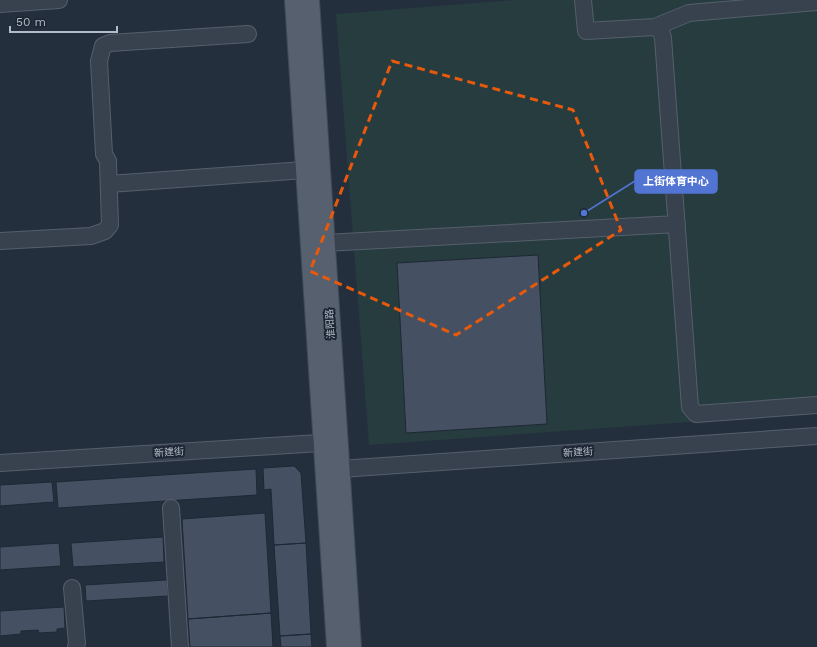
<svg xmlns="http://www.w3.org/2000/svg" width="817" height="647" viewBox="0 0 817 647" font-family="'Work Sans','Noto Sans SC',sans-serif">
	<style>
		.green { fill: #263c3f }
		.building { fill: #455162; stroke: #1f2835 }
		.lines { fill: none; stroke-linecap: round; stroke-linejoin: round }
		.minor-casing { stroke: #565f6c; stroke-width: 18 }
		.major-casing { stroke: #414a57; stroke-width: 22 }
		.minor { stroke: #38414e; stroke-width: 16 }
		.major { stroke: #56606e; stroke-width: 20 }
		.marked { fill: none; stroke: #e8590c; stroke-width: 3; stroke-dasharray: 8 5; stroke-linejoin: round }
		.labels { text-anchor: middle; dominant-baseline: central; stroke-width: 4; stroke-linejoin: round; paint-order: stroke }
		.street-label { font-size: 10px; fill: #b4bcc9; stroke: #1d2633 }
		.leader { fill: none; stroke: #5274d3; stroke-width: 1.5 }
		.callout-dot { fill: #5274d3; stroke: #1d2633; stroke-width: 1.5 }
		.callout { fill: #5274d3; stroke: #5274d3; stroke-width: 1.5 }
		.callout-label { font-size: 11px; text-anchor: middle; font-weight: bold; fill: #fff }
	</style>
	<rect width="100%" height="100%" fill="#242f3e"/>
	<path class="green" d="M514 0H817V413L369 445 336 14Z"/>
	<path class="building" d="M538 255 547 424 406 433 397 263Z
		M294 466 301 473 306 543 274 545 271 489 264 490 263 468Z
		M256 469 257 495 58 508 56 482Z
		M52 482 54 502 0 506V485Z
		M265 513 271 613 188 619 182 519Z
		M163 537 164 562 73 567 71 543Z
		M59 543 61 566 0 570V547Z
		M306 543 311 634 280 636 274 545Z
		M167 580 168 596 86 601 85 585Z
		M64 607 65 628 57 629V632L39 633 38 630 21 631V634L0 636V611Z
		M271 613 273 647H190L188 619Z
		M311 634 312 647H281L280 636Z"/>
	<g class="lines">
		<g class="minor-casing">
			<path id="minor" d="M583 0 586 31 655 27 661 31 663 38 690 407 696 414 817 405
				M0 4 59 0
				M655 27 689 13 817 2
				M109 184 305 170
				M0 241 91 236 105 231 110 225 108 161 104 154 99 61 103 46 110 43 248 34
				M325 243 677 224
				M0 463 336 442
				M340 469 817 436
				M171 508 180 647
				M72 588 77 643 76 647"/>
		</g>
		<g class="major-casing">
			<path id="major" d="M295 0 337 647
				M309 0 351 647"/>
		</g>
		<use href="#minor" class="minor"/>
		<use href="#major" class="major"/>
	</g>
	<path class="marked" d="M392 61 573 110 621 230 456 335 310 271Z"/>
	<g class="labels">
		<g class="street-label">
			<text transform="translate(330 324) rotate(-94)">淮阳路</text>
			<text transform="translate(169 452) rotate(-4)">新建街</text>
			<text transform="translate(578 452) rotate(-4)">新建街</text>
		</g>
	</g>
	<path class="leader" d="M584 213L635 181"/>
	<circle class="callout-dot" cx="584" cy="213" r="4"/>
	<rect class="callout" x="635" y="170" width="82" height="23" rx="4"/>
	<g class="callout-label">
		<text x="676" y="185">上街体育中心</text>
	</g>
	<path d="M10 26v6h107v-6" fill="none" stroke="#b4bcc9" stroke-width="2"/>
	<text x="16" y="26" font-size="12" fill="#b4bcc9" stroke="#1d2633" stroke-width="3" paint-order="stroke">50 m</text>
</svg>
